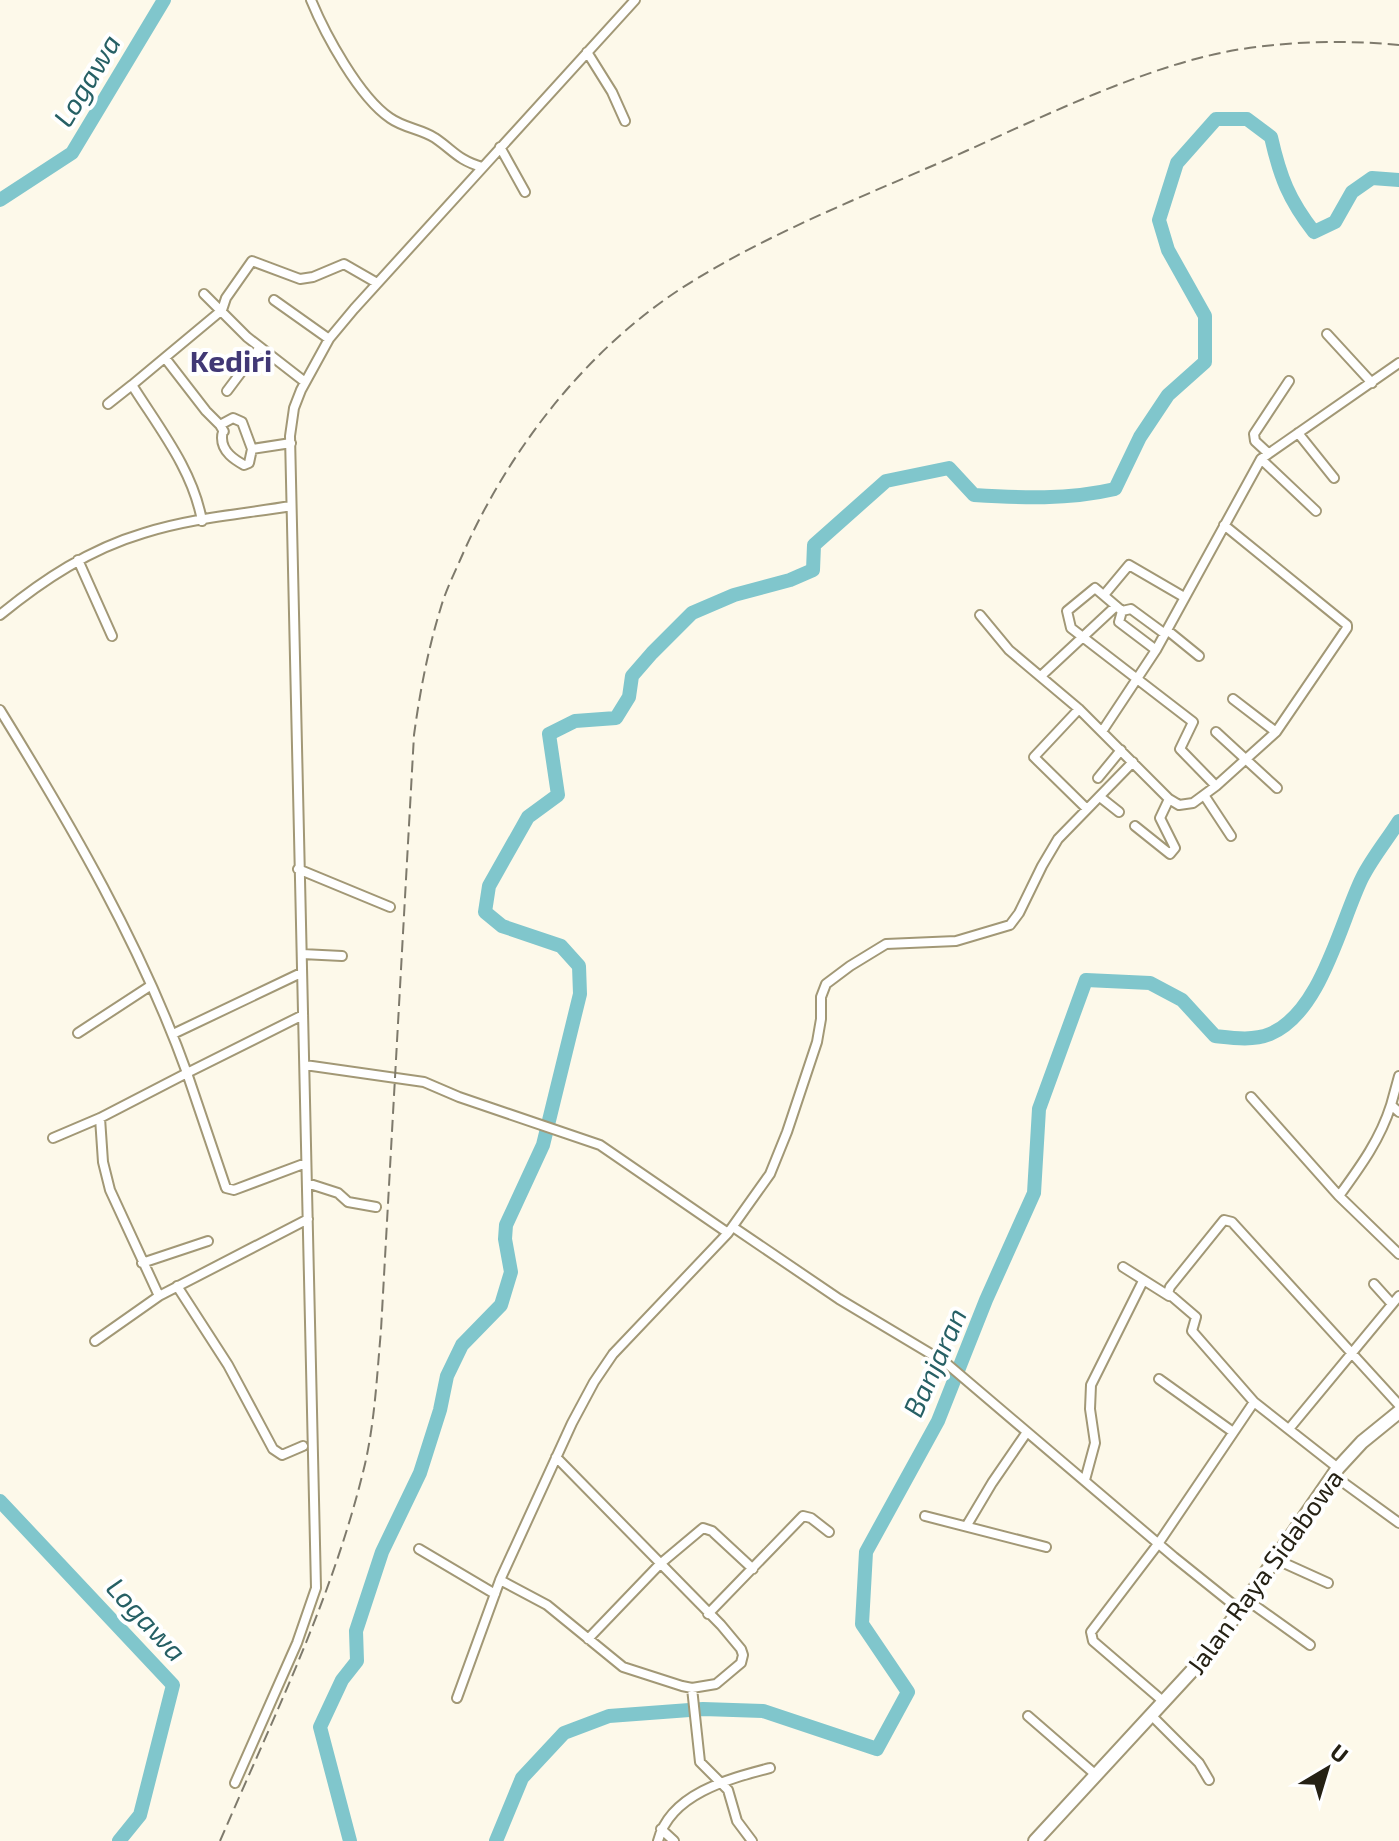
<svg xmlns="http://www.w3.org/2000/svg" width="1399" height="1841" viewBox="0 0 1399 1841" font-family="'Exo 2',sans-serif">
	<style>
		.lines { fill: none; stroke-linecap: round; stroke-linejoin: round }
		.river { stroke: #80c6cc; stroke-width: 14 }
		.minor-casing { stroke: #a29876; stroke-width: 12 }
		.highway-casing { stroke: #a29876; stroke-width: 16 }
		.minor { stroke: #fff; stroke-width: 8 }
		.highway { stroke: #fff; stroke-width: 12 }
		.rail { stroke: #7e7a6c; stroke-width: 2; stroke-dasharray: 12 6; stroke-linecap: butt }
		.labels { text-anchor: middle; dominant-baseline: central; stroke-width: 8; stroke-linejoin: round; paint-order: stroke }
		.street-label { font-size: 26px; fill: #252114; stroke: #fff }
		.water-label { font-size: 28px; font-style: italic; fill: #266065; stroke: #fff }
		.quarter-label { font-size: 30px; font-weight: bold; fill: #413875; stroke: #fff }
	</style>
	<rect width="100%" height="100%" fill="#fdf9ea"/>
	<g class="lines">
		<path class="river" d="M0 200 72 153 164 0
			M0 1501 173 1685 140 1815 119 1841
			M350 1841 320 1727 342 1680 357 1661 356 1631 382 1552 420 1473 440 1410 447 1376 462 1345 501 1305 511 1272 505 1239 506 1225 543 1145 580 994 579 966 561 946 502 926 485 912 489 886 528 817 558 795 549 734 575 721 616 718 629 697 632 676 652 653 692 613 734 595 790 580 813 570 814 545 886 481 949 468 974 495C1021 498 1068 500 1115 489L1140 437 1168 395 1205 362V316L1168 250 1159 220 1177 163 1216 119H1247L1271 137C1280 177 1289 200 1314 232L1335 222 1352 192 1372 178 1399 180
			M496 1841 522 1778 564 1733 609 1716 703 1709 763 1711 877 1749 908 1692 862 1624 866 1552 938 1421 986 1300 1034 1193 1039 1109 1086 980 1150 983 1182 1000 1215 1036C1233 1038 1253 1041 1270 1034 1321 1013 1340 923 1362 878 1372 858 1387 840 1399 821"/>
		<g class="minor-casing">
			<path id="minor" d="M311 0C325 34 359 97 390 118 404 128 421 129 435 138 454 151 458 160 482 167
				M587 52 612 92 625 121
				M500 147 525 192
				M204 294 247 337 305 382
				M274 300 329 339
				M1327 334 1372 383
				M165 358 206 411 220 425 233 418 242 422 252 449 291 443
				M227 391 260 347
				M108 404 132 385
				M220 425C227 437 222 426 222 438 222 452 235 460 244 465L249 463 252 449
				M1298 433 1334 478
				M1268 453 1255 441 1254 434 1289 381
				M1261 459 1316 511
				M202 521C193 470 159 428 132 385L222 310 226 298 252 261 300 279 313 277 344 264 377 283
				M78 560 112 636
				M1104 595 1129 565 1184 597
				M1122 611 1119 622 1156 650
				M0 615C44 579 90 549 144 533 191 518 243 514 291 506
				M980 615 1009 650 1079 709
				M1167 630 1199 656
				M1165 634 1131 609 1122 611 1095 588 1067 611 1071 628 1193 722 1180 749 1216 786
				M1042 675 1116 606
				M1233 699 1276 732
				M0 710C71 825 141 945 187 1073L303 1015
				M1103 730 1156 650 1261 459 1399 363
				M1216 732 1277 788
				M1098 778 1121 750
				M1204 795 1231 836
				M1100 797 1119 812
				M1087 809 1034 757 1079 709 1169 799 1179 805 1193 803 1216 786 1276 732 1347 628V625L1224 525
				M1135 826 1170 854 1175 848 1160 818 1169 799
				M298 869 390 907
				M302 954 342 956
				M78 1033 150 986
				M173 1034 301 973
				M305 1065 424 1082 459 1097 600 1145 728 1233
				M1399 1076 1391 1105 1399 1112
				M1251 1097 1339 1196
				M1391 1105C1380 1140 1360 1167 1339 1196L1399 1254
				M100 1118 103 1162 110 1190 159 1296
				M53 1138 100 1118 187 1073 226 1188 234 1190 306 1163
				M307 1183 338 1193 348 1202 376 1207
				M733 1227 839 1299 946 1363 1174 1557 1240 1610
				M142 1263 208 1241
				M1123 1267 1169 1296
				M1374 1284 1392 1304
				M177 1286 228 1365 273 1449 282 1455 303 1446
				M95 1341 159 1296 308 1219
				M1159 1379 1233 1432
				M1254 1402 1192 1331 1196 1317 1168 1293 1170 1287 1224 1220 1232 1222 1399 1405
				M1289 1429 1399 1296
				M556 1457 721 1625 741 1649 743 1655 741 1663 716 1684 692 1688 682 1686 623 1667 547 1605 500 1580 572 1423 594 1382 613 1354 728 1233 770 1174 787 1132 817 1042 821 1019V997L826 984 850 966 886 944 956 941 1010 925 1019 913 1042 866 1058 839 1133 762
				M1333 1475 1399 1523
				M1085 1480 1095 1443 1090 1409 1091 1385 1143 1281
				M925 1516 1046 1547
				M967 1525 992 1483 1027 1432
				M419 1549 495 1594
				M1275 1559 1328 1583
				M1247 1600 1310 1645
				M708 1614 803 1516 811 1518 829 1532
				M588 1639 660 1564 703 1528 712 1531 753 1569
				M692 1688 700 1762 728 1790 737 1821 752 1841
				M457 1698 500 1580
				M1164 1702 1093 1641 1091 1632 1158 1544 1254 1402 1338 1468
				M1151 1715 1199 1763 1209 1780
				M1028 1716 1096 1775
				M235 1783 297 1643 316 1588 290 436 294 408 301 390 329 339 354 309 635 0
				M661 1829 674 1841
				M658 1841C670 1794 728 1779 770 1768"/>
		</g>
		<g class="highway-casing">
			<path id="highway" d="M1035 1841 1201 1661 1240 1610 1338 1468 1362 1442 1399 1412"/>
		</g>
		<use href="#minor" class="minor"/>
		<use href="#highway" class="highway"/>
		<path class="rail" d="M220 1841C273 1718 334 1595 365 1464 375 1420 377 1374 381 1330L414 735C420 691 428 649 441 607 446 590 454 574 461 558 509 448 590 344 693 281 779 228 875 192 966 151 1049 114 1152 63 1242 49 1295 41 1346 40 1399 45"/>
	</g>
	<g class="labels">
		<g class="street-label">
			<text transform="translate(1264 1571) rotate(-54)">Jalan Raya Sidabowa</text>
		</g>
		<g class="water-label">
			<text transform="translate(86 80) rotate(-59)">Logawa</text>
			<text transform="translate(934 1362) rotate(-66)">Banjaran</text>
			<text transform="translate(147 1619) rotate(47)">Logawa</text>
		</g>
		<g class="quarter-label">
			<text x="231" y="360">Kediri</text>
		</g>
	</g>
	<g transform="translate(1327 1769) rotate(38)" stroke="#ffffff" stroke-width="6" paint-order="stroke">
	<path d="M0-6L14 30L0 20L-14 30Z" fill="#252114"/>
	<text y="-12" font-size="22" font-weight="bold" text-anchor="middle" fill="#252114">U</text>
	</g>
</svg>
